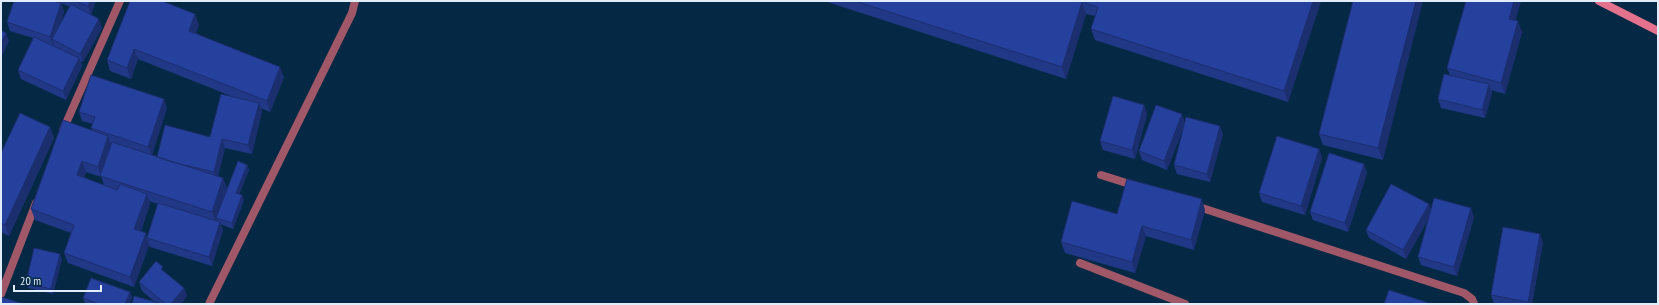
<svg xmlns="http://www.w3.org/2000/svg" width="1659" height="305" viewBox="0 0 1659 305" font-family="'PT Sans Narrow',sans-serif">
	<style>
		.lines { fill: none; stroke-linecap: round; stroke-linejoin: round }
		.street { stroke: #a05868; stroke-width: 8 }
		.secondary { stroke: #e5728d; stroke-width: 8 }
		.wall { fill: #213887; fill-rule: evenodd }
		.shaded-wall { fill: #1b2e6e }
		.building { fill: #26419d; stroke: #1b2e6e }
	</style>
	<rect width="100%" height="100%" fill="#052944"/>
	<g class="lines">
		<path class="street" d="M63 130 120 1
			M1101 175 1136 186
			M1196 206 1464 293 1472 299 1474 304
			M1080 263 1185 304
			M1 294 36 203
			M209 304 352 13 355 1"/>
		<path class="secondary" d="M1599 1 1658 31"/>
	</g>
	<path class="wall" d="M54 1H96L91 15 102 28 83 62 81 61 82 66 66 100 21 79 18 70 33 38 10 31 7 22ZM61 3 70 7 60 24 64 12Z
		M130 1 199 25 196 33 284 77 270 112 261 108 262 111 252 154 225 148 218 176 223 178 227 188 247 165 249 170 239 194 244 200 233 229 220 224 223 230 212 266 150 247 149 245 134 287 68 263 64 253 71 233 35 220 31 209 92 130 91 128 93 124 82 121 79 112 167 108 152 155 157 157 210 137 231 96 138 59 131 79 110 71 107 60ZM86 172 101 177 104 185 84 178ZM149 201 158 204 147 237 141 231 150 204Z
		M824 1H1321L1288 102 1095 40 1091 29 1095 16 1086 14 1066 79Z
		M1353 1 1383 160 1323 145 1319 134Z
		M1466 1H1521L1515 20 1522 32 1505 94 1491 90 1492 93 1485 118 1441 108 1438 99 1450 75 1447 68Z
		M1144 105 1147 114 1135 159 1103 150 1100 141Z
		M1185 122 1223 134 1210 182 1177 174 1174 165 1184 126 1167 170 1142 160 1139 151Z
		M50 127 54 138 9 236 1 232V150L2 151Z
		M1319 149 1322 158 1305 215 1262 202 1259 193Z
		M1364 164 1367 173 1348 232 1313 220 1310 212Z
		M1429 204 1431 210 1474 217 1457 276 1421 265 1418 257 1428 220 1406 259 1369 238 1366 230Z
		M1205 210 1194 250 1146 236 1135 273 1065 253 1061 242 1117 214Z
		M1543 242 1532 304H1494L1491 295Z
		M62 259 53 294 28 288 26 283Z
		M165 272 184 288 187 296 181 304H132L155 302 142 291 139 282Z
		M130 292 132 298 129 304H88L85 303 83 298Z"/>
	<path class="shaded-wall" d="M90 1H96L91 15 88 6Z
		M1313 1H1321L1288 102 1284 91Z
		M1416 1H1423L1383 160 1378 148Z
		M1514 1H1521L1513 29 1509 19Z
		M1082 2 1086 14 1066 79 1062 67Z
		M61 3 64 12 55 40 52 39 54 43 53 45 50 37Z
		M195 14 199 25 193 41 189 31Z
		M99 19 102 28 83 62 80 54Z
		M1518 21 1522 32 1505 94 1501 83Z
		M6 33 9 41 1 58V43Z
		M134 49 138 59 131 79 127 68Z
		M79 58 82 66 66 100 63 91Z
		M280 67 284 77 270 112 267 101Z
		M1489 84 1492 93 1485 118 1482 110Z
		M164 99 167 108 152 155 148 147Z
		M259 103 262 111 252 154 248 145Z
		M1144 105 1147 114 1135 159 1132 150Z
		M1182 114 1185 123 1167 170 1164 161Z
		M1220 126 1223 134 1210 182 1207 174Z
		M50 127 54 138 9 236 5 225Z
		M108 136 112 147 101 177 98 167Z
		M222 139 225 148 217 181 214 172Z
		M1319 149 1322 158 1305 215 1301 206Z
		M82 161 86 172 81 186 77 175Z
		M1364 164 1367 173 1348 232 1345 223Z
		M247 165 249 170 238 198 236 193Z
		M223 178 227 188 216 218 217 220 216 222 212 212Z
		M147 194 150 204 138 240 134 229Z
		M242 195 244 200 233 229 232 223Z
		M1202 199 1205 210 1194 250 1191 240Z
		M1429 204 1432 213 1406 259 1403 250Z
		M1471 208 1474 217 1457 276 1454 267Z
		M220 222 223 230 212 266 209 257Z
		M1142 226 1146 236 1135 273 1132 262Z
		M146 233 149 245 134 287 130 277Z
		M1540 234 1543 242 1532 304H1529L1528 302Z
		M60 254 62 259 53 294 51 289Z
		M184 288 187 296 181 304H171Z
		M130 292 132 298 129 304H125Z"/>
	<path class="building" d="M14 1H54L61 3 50 37 7 22Z
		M75 1H90L88 6Z
		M130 1H162L195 14 189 31 280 67 267 101 134 49 127 68 107 60Z
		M855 1H1313L1284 91 1091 29 1098 7 1082 2 1062 67Z
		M1353 1H1416L1378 148 1319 134Z
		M1466 1H1514L1509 19 1518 21 1501 83 1447 68Z
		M71 4 99 19 80 54 52 39Z
		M1 30 6 33 1 43Z
		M34 37 79 58 63 91 18 70Z
		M1444 74 1489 84 1482 110 1438 99Z
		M91 75 164 99 148 147 91 128 95 117 79 112Z
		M221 94 259 103 248 145 222 139 214 172 172 162 157 157 165 125 210 137Z
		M1113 96 1144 105 1132 150 1100 141Z
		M1156 105 1182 114 1164 161 1139 151Z
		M20 113 50 127 5 225 1 223V150L2 151Z
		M1186 117 1220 126 1207 174 1174 165Z
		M63 120 108 136 98 167 82 161 77 175 117 190 120 184 147 194 134 229 146 233 130 277 64 253 74 225 31 209Z
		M1277 136 1319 149 1301 206 1259 193Z
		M112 142 223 178 212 212 100 176Z
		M1329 153 1364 164 1345 223 1310 212Z
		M238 161 247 165 236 193 242 195 232 223 216 218Z
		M1127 179 1202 199 1191 240 1142 226 1132 262 1061 242 1072 201 1117 214Z
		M1391 184 1429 204 1403 250 1366 230Z
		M1434 198 1471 208 1454 267 1418 257Z
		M158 203 220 222 209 257 147 238Z
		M1503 227 1540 234 1528 302 1491 295Z
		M34 248 60 254 51 289 26 283Z
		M156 261 163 267 161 269 184 288 171 304H166L139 282Z
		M91 278 130 292 125 304H99L83 298Z
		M1389 290 1432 304H1384Z
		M134 296 159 303V304H132Z
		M1 297 24 304H1Z"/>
	<rect width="1659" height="305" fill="none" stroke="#e0eefc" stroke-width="4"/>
	<path d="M14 285v6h87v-6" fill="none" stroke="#e0eefc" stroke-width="2"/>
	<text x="20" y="285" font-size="12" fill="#e0eefc" stroke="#052944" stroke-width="3" paint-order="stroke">20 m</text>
</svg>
